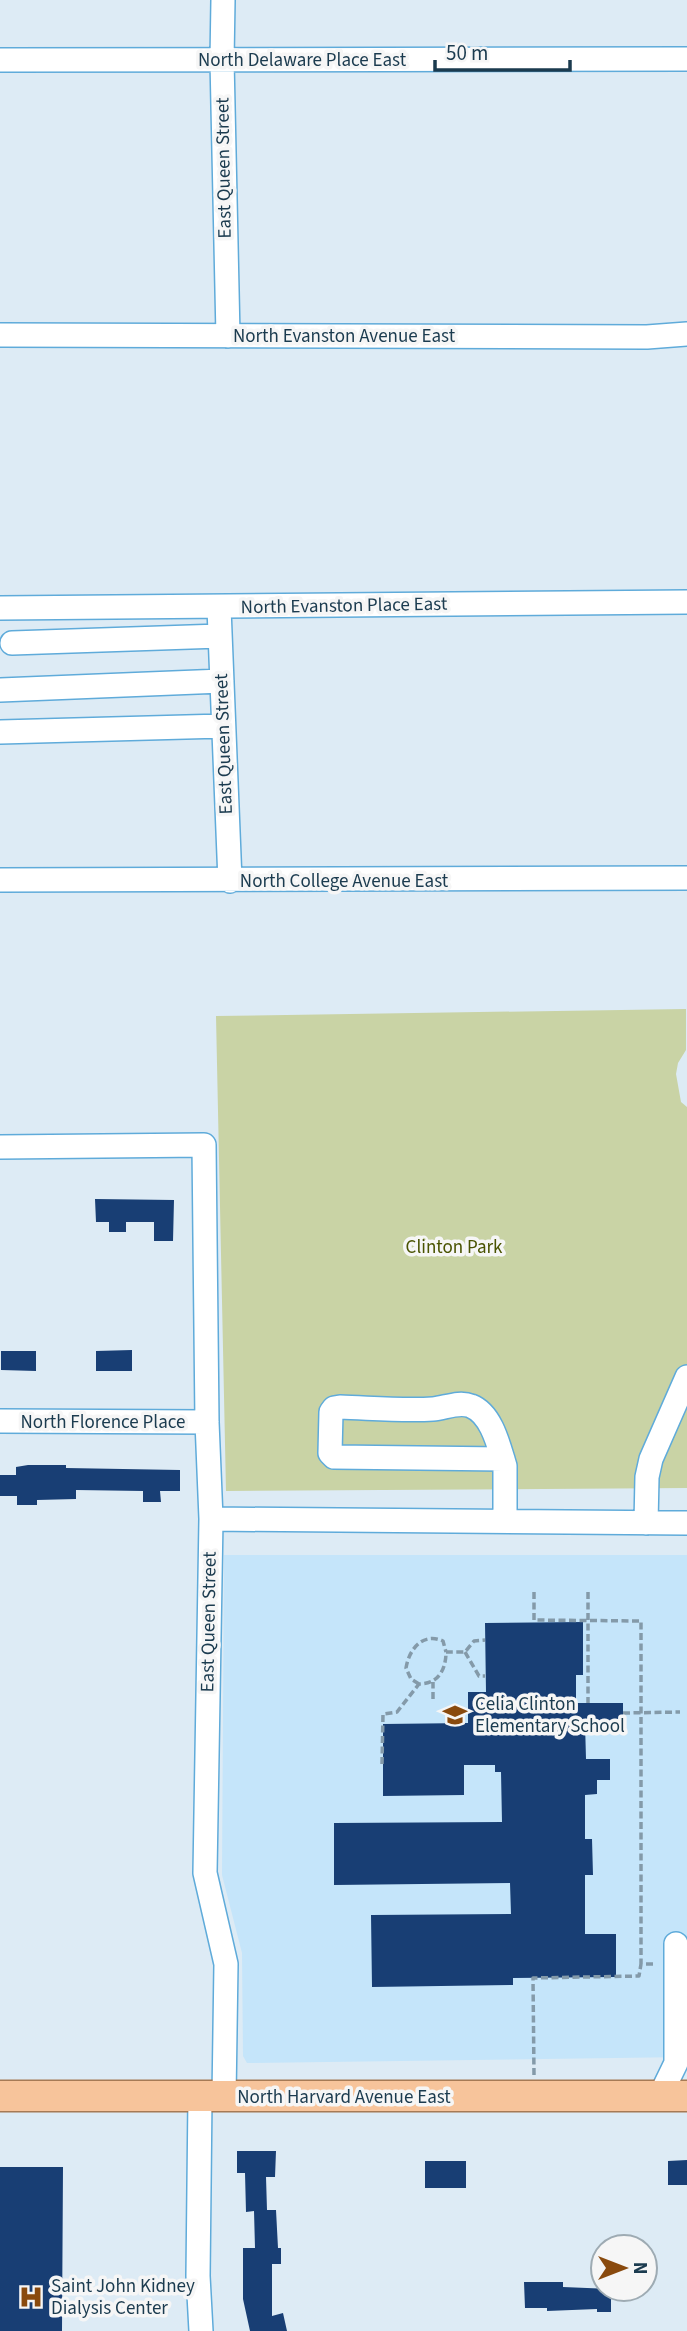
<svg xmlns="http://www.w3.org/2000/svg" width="687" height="2331" viewBox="0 0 687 2331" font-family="'Source Sans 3',sans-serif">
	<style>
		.built { fill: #c5e5fa }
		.green { fill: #c9d3a5 }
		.building { fill: #183e74 }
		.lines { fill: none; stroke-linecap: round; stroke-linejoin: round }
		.minor-casing { stroke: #5fabda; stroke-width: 26 }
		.major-casing { stroke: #a67a55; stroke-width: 33 }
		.path { stroke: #849aa9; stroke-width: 3.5; stroke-dasharray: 7 3.5; stroke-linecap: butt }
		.minor { stroke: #fff; stroke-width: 23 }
		.major { stroke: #f7c49b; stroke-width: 30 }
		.labels { text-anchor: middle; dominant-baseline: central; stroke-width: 7; stroke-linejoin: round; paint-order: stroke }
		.street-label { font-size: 19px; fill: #1b3b4f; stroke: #f6f6f6 }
		.park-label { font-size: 19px; fill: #495301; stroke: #f6f6f6 }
		.poi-label { font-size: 19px; fill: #1b3b4f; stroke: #f6f6f6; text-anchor: start }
	</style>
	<rect width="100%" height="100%" fill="#ddebf5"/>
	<path class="built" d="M224 1555H687V2057L247 2063 243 2056 242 1953 222 1875Z"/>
	<path class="green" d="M686 1009V1050L678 1063 676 1074 681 1102 687 1107V1488L226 1491 216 1016Z"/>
	<path class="building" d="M95 1199 174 1200 173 1241H154V1222H126V1232H109V1222H96Z
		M132 1350V1371H96V1351Z
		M1 1351H36V1371L1 1370Z
		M28 1465H66V1468L180 1470V1491H160L161 1502H143V1491L76 1490V1499L37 1500V1505H17V1496H0V1475H16V1467Z
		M583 1622V1675H576V1703H623V1723H585L586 1759H610V1780H597V1794L585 1795V1839H592L593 1875H585V1934H616V1977L513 1978V1985L372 1987 371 1915 511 1914 510 1883 334 1885V1823L502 1822 501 1772H495V1765H464V1795L383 1796V1724L468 1723V1692H486L485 1623Z
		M237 2151H276L275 2177H266L267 2210H276L278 2248H281V2264H272V2316L283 2313 287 2331H250L243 2299V2248H255L254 2211 246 2212 245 2173H237Z
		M687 2160V2185H668V2161Z
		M425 2161H466V2188H425Z
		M0 2167H63L62 2331H0Z
		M524 2282H563V2287L611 2289V2312H597V2309L547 2311V2308H525Z"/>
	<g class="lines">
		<g class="minor-casing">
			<path id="minor" d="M223 0 222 60 228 336
				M0 60 687 59
				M0 335 647 337 687 334
				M0 608 687 602
				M219 608 230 881
				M12 643 220 636
				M0 690 222 681
				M0 732 223 726
				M0 880 687 878
				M0 1147 204 1145 207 1422 211 1519 205 1873 226 1964 224 2097
				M0 1421 207 1422
				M503 1459 334 1457 330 1453 331 1412 334 1408 340 1407C371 1408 403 1411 433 1409 445 1408 459 1401 471 1406 492 1414 499 1447 505 1466V1521
				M211 1519 687 1523
				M646 1523 647 1477 651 1459 687 1377
				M660 2096 676 2063V1944
				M200 2097 198 2276 201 2331"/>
		</g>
		<g class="major-casing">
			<path id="major" d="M0 2096H687"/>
		</g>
		<path class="path" d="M534 1592V1620L641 1621V1964H656
			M588 1592V1703
			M465 1652 479 1676H485
			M419 1684 411 1679 406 1668C409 1649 423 1632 443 1641L446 1652
			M433 1699V1682
			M623 1713 680 1712
			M382 1764 383 1714 397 1712 419 1684C438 1684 446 1670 446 1652H465L474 1641 485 1640
			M534 2075 533 1978 639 1976 641 1964"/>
		<use href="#minor" class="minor"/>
		<use href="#major" class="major"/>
	</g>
	<defs>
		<g id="school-bare" transform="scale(1.89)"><path d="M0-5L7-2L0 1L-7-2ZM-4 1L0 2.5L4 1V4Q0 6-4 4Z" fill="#894a0e" stroke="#f6f6f6" stroke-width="2.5" paint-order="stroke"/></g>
		<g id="hospital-bare" transform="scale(1.89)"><path d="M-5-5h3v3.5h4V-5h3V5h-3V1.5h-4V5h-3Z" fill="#894a0e" stroke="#f6f6f6" stroke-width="2.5" paint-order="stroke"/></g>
	</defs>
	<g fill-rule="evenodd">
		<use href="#school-bare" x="455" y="1715"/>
		<use href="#hospital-bare" x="31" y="2297"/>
	</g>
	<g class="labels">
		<g class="street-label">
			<text x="302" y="60">North Delaware Place East</text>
			<text transform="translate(224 168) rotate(-91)">East Queen Street</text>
			<text x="344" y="336">North Evanston Avenue East</text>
			<text transform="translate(344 606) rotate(-1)">North Evanston Place East</text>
			<text transform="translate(224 744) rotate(-92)">East Queen Street</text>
			<text x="344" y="881">North College Avenue East</text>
			<text x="103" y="1422">North Florence Place</text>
			<text transform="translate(209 1622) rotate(-89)">East Queen Street</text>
			<text x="344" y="2097">North Harvard Avenue East</text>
		</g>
		<g class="park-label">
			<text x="454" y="1247">Clinton Park</text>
		</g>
		<g class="poi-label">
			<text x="475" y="1704">Celia Clinton<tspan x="475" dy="22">Elementary School</tspan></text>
			<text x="51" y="2286">Saint John Kidney<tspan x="51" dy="22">Dialysis Center</tspan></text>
		</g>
	</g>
	<g transform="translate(624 2268) rotate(90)"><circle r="33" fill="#f6f6f6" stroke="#9eabb3" stroke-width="2"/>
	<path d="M0-5L12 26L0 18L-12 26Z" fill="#894a0e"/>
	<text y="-10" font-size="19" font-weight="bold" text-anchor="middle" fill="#1b3b4f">N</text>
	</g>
	<path d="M435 60v10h135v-10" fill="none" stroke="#1b3b4f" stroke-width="3.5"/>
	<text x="446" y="60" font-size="21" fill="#1b3b4f" stroke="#f6f6f6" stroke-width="5" paint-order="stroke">50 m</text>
</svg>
